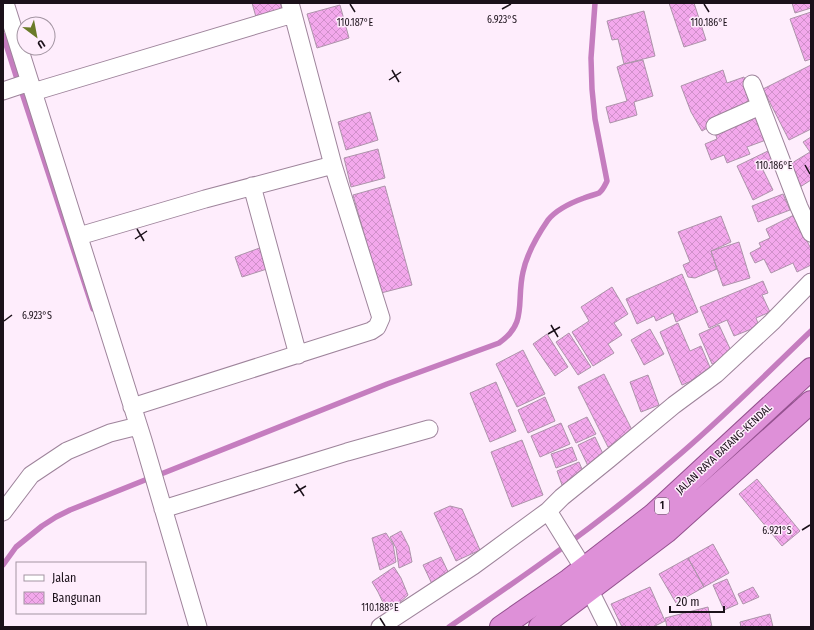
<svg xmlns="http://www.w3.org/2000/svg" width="814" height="630" viewBox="0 0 814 630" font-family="'Fira Sans Condensed',sans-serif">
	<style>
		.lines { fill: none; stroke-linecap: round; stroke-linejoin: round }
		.stream { stroke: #c57dbf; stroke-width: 5.5 }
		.building { fill: url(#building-cross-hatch); stroke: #ad93aa }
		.minor-casing { stroke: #9e849b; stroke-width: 19 }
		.trunk-casing { stroke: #94518f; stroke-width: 24 }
		.minor { stroke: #fff; stroke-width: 17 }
		.trunk { stroke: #de90d8; stroke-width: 22 }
		.ticks { fill: none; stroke: #1b111a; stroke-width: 1.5 }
		.labels { text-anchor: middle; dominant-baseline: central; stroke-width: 3; stroke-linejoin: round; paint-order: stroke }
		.shield { fill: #feedfc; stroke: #5f535e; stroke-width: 1 }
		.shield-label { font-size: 10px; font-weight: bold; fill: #1b111a }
		.street-label { font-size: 11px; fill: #1b111a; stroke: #feedfc }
		.ticks-label { font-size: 10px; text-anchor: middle; fill: #1b111a; stroke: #feedfc; stroke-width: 3; stroke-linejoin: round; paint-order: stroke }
	</style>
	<defs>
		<pattern id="building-cross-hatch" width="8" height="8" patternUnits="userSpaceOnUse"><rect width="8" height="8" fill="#f3a8ec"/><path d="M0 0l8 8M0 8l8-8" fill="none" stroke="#d090ca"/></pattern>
	</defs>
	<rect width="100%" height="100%" fill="#feedfc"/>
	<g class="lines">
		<path class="stream" d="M3 35 17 79
			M21 90 93 309
			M161 474 387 384 499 343C528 323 516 302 523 272 527 253 537 236 548 220 556 210 573 202 584 198 589 196 594 195 599 193 603 190 605 185 607 181L595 119 592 89 591 58 595 3
			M3 565 16 547 42 526 56 517 70 510 150 478
			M449 627C526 575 602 522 672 461 721 420 765 375 811 331"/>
	</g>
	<path class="building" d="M252 3H280L282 9 256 17Z
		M669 3H694L706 40 684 47Z
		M792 3H811V8L795 13Z
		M340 5 349 38 317 48 307 14Z
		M644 11 655 56 624 64 618 39 612 40 607 21Z
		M811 12V59L805 61 790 19Z
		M643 60 653 96 634 102 637 115 610 123 606 107 627 101 617 67 624 64Z
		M811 65V129L789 140 763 89Z
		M723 70 727 83 744 77 752 97 737 111 702 131 691 112 681 86Z
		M370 112 378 140 346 150 338 122Z
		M755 113 766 140 747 147 750 154 727 163 724 155 711 160 705 144 717 139 714 129Z
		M811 137V180L800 187 787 166 810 152 803 142Z
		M378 149 385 178 351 187 344 158Z
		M770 150 776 164 763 170 773 190 753 200 737 166Z
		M385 186 412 285 381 293 353 195Z
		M783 194 790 210 758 222 752 206Z
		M794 215 811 249V265L797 272 793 263 771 273 764 259 755 263 750 253 761 247 759 243 770 238 766 229Z
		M721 216 731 242 711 251 717 269 695 278 688 277 683 265 690 262 678 232Z
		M739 242 750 278 723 286 711 251Z
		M265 246 270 268 242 277 235 257Z
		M682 274 698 312 676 322 673 313 656 321 654 316 637 324 626 299Z
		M763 281 768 293 762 295 770 312 756 318 759 326 734 336 727 320 709 328 700 307Z
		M612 287 628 314 614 323 622 335 608 344 614 353 593 366 572 332 589 321 581 307Z
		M678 323 690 351 701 346 712 372 682 385 660 332Z
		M719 325 733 355 712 364 699 334Z
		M650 329 664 354 644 365 631 340Z
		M569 333 591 367 578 375 556 342Z
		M547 334 568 367 555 376 533 344Z
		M523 350 545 394 517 407 496 364Z
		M604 374 634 434 608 447 578 387Z
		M648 375 659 405 641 412 630 382Z
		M496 382 516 431 490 442 470 393Z
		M545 397 555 421 528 433 518 410Z
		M587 417 596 434 576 443 568 426Z
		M561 423 570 444 540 457 531 436Z
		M595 437 605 458 588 466 578 445Z
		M522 440 543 495 512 507 491 452Z
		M572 447 577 460 556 468 551 454Z
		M579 462 585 476 562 485 557 471Z
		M757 479 800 531 782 546 739 494Z
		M450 506 462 509 480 550 456 561 434 513Z
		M401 531 409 547 412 562 399 568 396 548 390 537Z
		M386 533 393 544 396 562 380 570 372 538Z
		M713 544 729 573 704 587 688 558Z
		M441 557 450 576 432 584 423 565Z
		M688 558 704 587 676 603 659 574Z
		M394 567 401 578 408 595 388 613 378 592 372 582Z
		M727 579 738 604 724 610 713 585Z
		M650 587 665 621 653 627H622L611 604Z
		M753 587 759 597 743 604 738 594Z
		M708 607 712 627H667L665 618Z
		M770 614 773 627H741L740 622Z"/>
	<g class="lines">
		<g class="minor-casing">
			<path id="minor" d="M5 3 143 440 198 627
				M752 84 799 207 811 233
				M3 91 30 82
				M33 92 293 14
				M715 126 760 106
				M252 186 298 355
				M79 236 205 199 333 165
				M132 407 371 331 377 327 381 318 333 165 290 3
				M163 509 347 452 429 429
				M548 511 584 569 590 591 608 627
				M3 512 31 475 67 451 110 433 138 426
				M380 627 473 566 548 511 562 497 609 459 674 405 716 374 772 322 811 282"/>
		</g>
		<g class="trunk-casing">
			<path id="trunk" d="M501 627 569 580 653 515 811 369
				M540 627 666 532 811 402"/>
		</g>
		<use href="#minor" class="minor"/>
		<use href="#trunk" class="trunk"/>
	</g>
	<path class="ticks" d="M350 4 355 12M704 4 709 12M502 9 511 4M392 70 399 82M389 80 401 72M805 165 810 174M137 229 144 241M135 239 147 231M4 321 12 315M551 325 558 337M548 334 560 327M296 484 304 496M294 493 306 486M802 530 810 525M380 618 385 626"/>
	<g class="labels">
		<rect class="shield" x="655" y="498" width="14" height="16" rx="3"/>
		<g class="shield-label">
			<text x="662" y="506">1</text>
		</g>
		<g class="street-label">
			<text transform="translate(724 449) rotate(-43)">JALAN RAYA BATANG-KENDAL</text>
		</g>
	</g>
	<g class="ticks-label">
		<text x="502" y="23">6.923°S</text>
		<text x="355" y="26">110.187°E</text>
		<text x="709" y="26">110.186°E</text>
		<text x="774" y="169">110.186°E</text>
		<text x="37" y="319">6.923°S</text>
		<text x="777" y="534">6.921°S</text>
		<text x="380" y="611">110.188°E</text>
	</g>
	<rect width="814" height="630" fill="none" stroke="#1b111a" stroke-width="8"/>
	<rect x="16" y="562" width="130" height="52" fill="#feedfc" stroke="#a395a2"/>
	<rect x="24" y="575" width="20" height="6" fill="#ffffff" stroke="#a395a2"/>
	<text x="52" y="582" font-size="12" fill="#1b111a">Jalan</text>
	<rect x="24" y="592" width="20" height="12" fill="url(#building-cross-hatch)" stroke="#a395a2"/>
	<text x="52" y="602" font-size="12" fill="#1b111a">Bangunan</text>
	<g transform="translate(36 36) rotate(148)"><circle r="19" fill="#feedfc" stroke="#a395a2"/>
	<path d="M0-3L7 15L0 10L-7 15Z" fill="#6a7b29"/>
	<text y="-6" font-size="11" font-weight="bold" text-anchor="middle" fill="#1b111a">U</text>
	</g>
	<path d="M670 606v6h54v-6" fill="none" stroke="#1b111a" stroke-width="2"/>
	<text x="676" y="606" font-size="12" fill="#1b111a" stroke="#feedfc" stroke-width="3" paint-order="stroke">20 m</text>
</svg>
